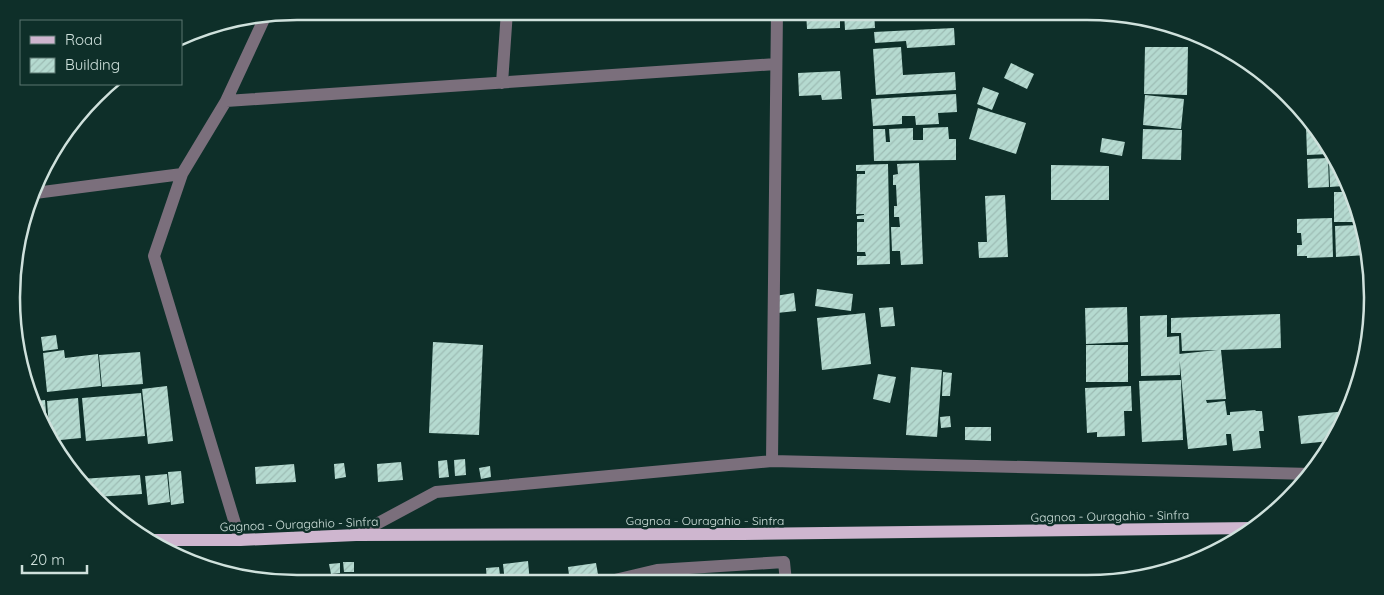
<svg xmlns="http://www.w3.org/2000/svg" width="1384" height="595" viewBox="0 0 1384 595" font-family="Quicksand,sans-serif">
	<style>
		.building { fill: url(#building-hatch) }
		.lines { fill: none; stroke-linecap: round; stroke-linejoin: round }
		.minor { stroke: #7b6f7c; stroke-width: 12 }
		.major { stroke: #ceb6cf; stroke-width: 12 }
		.labels { text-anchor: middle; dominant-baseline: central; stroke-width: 5; stroke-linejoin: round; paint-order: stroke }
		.street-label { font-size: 12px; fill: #cfe1dc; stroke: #0e2f29 }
		.rim { fill: none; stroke: #cfe1dc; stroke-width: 2.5 }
	</style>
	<defs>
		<pattern id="building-hatch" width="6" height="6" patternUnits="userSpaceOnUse" patternTransform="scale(1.25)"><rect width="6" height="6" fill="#b5dad0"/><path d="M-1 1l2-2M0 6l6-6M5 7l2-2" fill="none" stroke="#9dbcb4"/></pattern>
	</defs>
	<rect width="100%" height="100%" fill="#0e2f29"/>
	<path class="building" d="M806 11H840V28L807 29Z
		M844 11H874L875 28 845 30Z
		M954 28 955 45 907 48 906 41 875 43 874 32Z
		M901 47 903 75 955 72 956 90 876 95 873 49Z
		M1145 47H1188L1187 95 1144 94Z
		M1011 63 1034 74 1027 89 1004 78Z
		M840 71 842 99 822 100 821 95 799 96 798 73Z
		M983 87 999 93 992 110 977 104Z
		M956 94 957 112 938 113 939 124 916 125 915 116H902V124L873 126 871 99Z
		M1145 95 1184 99 1181 129 1143 125Z
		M978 108 1026 123 1016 154 969 139Z
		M1306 126H1309L1330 154 1307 155Z
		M948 127 949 139H956V160L874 161 873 129H885L886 142H890L889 129 913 128V140H923V128Z
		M1143 129 1182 130 1181 160 1142 159Z
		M1102 138 1125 142 1122 156 1100 152Z
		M1328 158 1329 187 1308 188 1307 159Z
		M1329 158H1333L1342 170 1343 186 1330 187Z
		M919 163 923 264 901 265 900 251H892L891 227H900L899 217H894V206H897L896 185H893V175L898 174 897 164Z
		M888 164 890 264 857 265V256H866L865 252H857V222H864V219H857V216L864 215V214H856L857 174H865V171H856V165Z
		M1051 165 1109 166V200H1051Z
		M1343 175H1344L1348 187H1344Z
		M1334 192H1349L1357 222H1334Z
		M1005 195 1008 257 979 258 978 242H987L985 196Z
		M1332 218 1333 257 1307 258V256H1297V245H1302L1301 233H1297V219Z
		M1358 225 1366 255 1336 257 1335 226Z
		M817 289 853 294 851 311 815 306Z
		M794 293 796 311 777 313 775 296Z
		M893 307 895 326 881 327 879 308Z
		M1127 307 1128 342 1086 344 1085 308Z
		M865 313 871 364 822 370 817 318Z
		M1280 314 1281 348 1221 350 1226 399 1206 400 1207 403 1225 401 1227 415H1230V412L1256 410 1255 411H1262L1264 431H1259L1261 448 1233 451 1231 434H1226L1227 445 1188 449 1179 354 1217 350 1182 351 1181 333H1171V318Z
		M1167 315V337L1179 336 1180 375 1141 376 1140 316Z
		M56 335 58 349 43 351 41 337Z
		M433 342 483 345 479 435 429 433Z
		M1086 345H1128V382H1086Z
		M64 350 65 358 98 354 101 386 47 392 43 353Z
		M140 352 143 384 102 387 99 355Z
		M911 367 942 370 937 437 906 435Z
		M943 372 952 373 950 396H942Z
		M878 374 896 377 890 403 873 399Z
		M1181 380 1183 440 1142 442 1139 381Z
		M167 386 173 441 148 444 142 389Z
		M1131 386 1132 411H1124L1125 436 1097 437V432L1087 433 1085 388Z
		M141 393 145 436 86 441 82 398Z
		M78 398 81 438 50 441 47 401Z
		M45 400 48 436 35 401Z
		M1346 411 1330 441 1301 444 1298 416Z
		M950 416 951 427 941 428 940 417Z
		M965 427H991V441L965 440Z
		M465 459 466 475 455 476 454 460Z
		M447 460 449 477 439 478 438 461Z
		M401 462 403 480 378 482 377 464Z
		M344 463 346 477 335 479 334 464Z
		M294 464 296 482 256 484 255 467Z
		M490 466 491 477 481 479 479 468Z
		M181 471 184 503 171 505 168 472Z
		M167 474 170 502 148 505 145 476Z
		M140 475 142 494 96 497 81 479Z
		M528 561 530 583H505L503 564Z
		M343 562H354V572H344Z
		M340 563V573L331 574 329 564Z
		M596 563 599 580 570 583 568 567Z
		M499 567 501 583H487L486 568Z"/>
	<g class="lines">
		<path class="minor" d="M502 83 507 11
			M226 101 776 64
			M35 193 182 174
			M772 461 777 11
			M356 535 436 492 772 461 1312 474
			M240 540 154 256 182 174 226 101 265 17
			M602 583 657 570 784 562 786 582"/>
		<path class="major" d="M155 540H240L356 535 743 534 1254 528"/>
	</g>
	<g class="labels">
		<g class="street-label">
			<text transform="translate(1110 516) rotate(-1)">Gagnoa - Ouragahio - Sinfra</text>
			<text x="705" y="520">Gagnoa - Ouragahio - Sinfra</text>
			<text transform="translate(299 524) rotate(-2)">Gagnoa - Ouragahio - Sinfra</text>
		</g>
	</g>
	<path d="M0 0H1384V595H0ZM297 20H1087A277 277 0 0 1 1364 297V298A277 277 0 0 1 1087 575H297A277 277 0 0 1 20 298V297A277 277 0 0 1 297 20Z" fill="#0e2f29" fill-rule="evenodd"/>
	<path class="rim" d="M297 20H1087A277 277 0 0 1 1364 297V298A277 277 0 0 1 1087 575H297A277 277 0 0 1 20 298V297A277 277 0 0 1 297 20Z"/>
	<rect x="20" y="20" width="162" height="65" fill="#0e2f29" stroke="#5b7671"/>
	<rect x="30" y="36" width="25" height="8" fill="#ceb6cf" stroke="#5b7671"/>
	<text x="65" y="45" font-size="15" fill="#cfe1dc">Road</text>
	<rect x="30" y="58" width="25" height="15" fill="url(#building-hatch)" stroke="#5b7671"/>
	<text x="65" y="70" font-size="15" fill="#cfe1dc">Building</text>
	<path d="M22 565v8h65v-8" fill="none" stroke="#cfe1dc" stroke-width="2.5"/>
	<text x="30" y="565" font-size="15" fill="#cfe1dc" stroke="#0e2f29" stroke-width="4" paint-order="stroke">20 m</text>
</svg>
